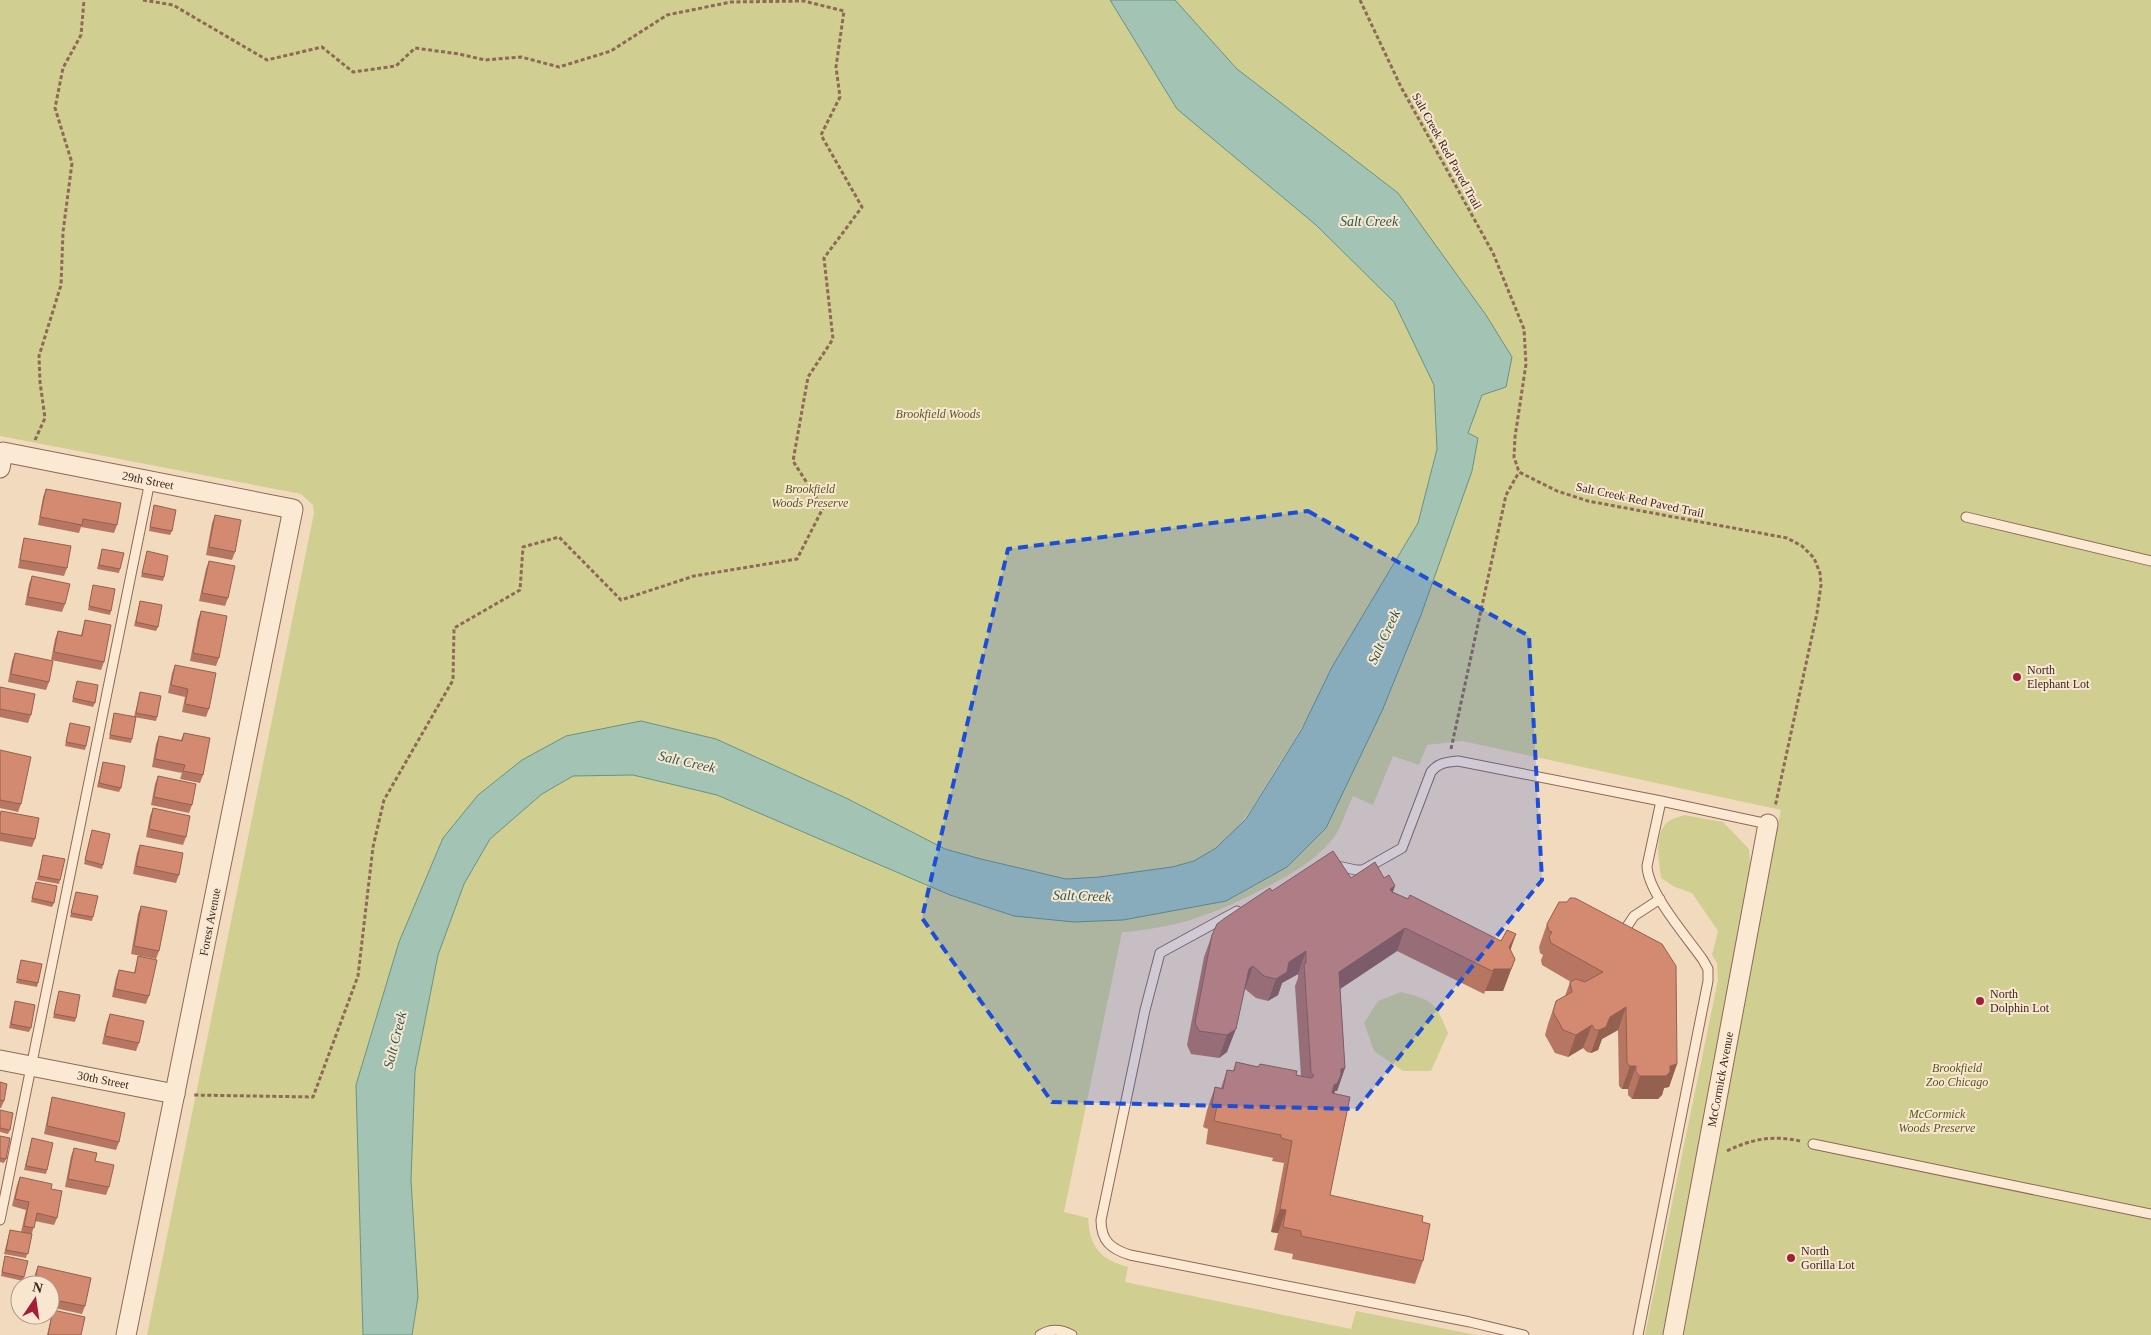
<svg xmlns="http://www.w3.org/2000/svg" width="2151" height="1335" viewBox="0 0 2151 1335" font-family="Georgia,serif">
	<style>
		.green { fill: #d1ce92; fill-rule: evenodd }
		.water { fill: #a3c4b4; stroke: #699381 }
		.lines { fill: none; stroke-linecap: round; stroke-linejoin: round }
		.service-casing { stroke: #8d6956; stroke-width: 11 }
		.minor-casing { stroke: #8d6956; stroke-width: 21 }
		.path { stroke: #8d6956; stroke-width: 3; stroke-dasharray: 4 2.5; stroke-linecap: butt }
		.service { stroke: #fce9d4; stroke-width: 9 }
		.minor { stroke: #fce9d4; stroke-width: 19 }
		.wall { fill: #b67661 }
		.shaded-wall { fill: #94604f }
		.building { fill: #d48971; stroke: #94604f }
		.marked { fill: #1d4ed8; fill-opacity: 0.2; stroke: #1d4ed8; stroke-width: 4; stroke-dasharray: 10 6; stroke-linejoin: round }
		.poi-dot { fill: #a21f37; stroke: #f9e6d0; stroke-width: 2 }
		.labels { text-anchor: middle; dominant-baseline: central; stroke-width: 4; stroke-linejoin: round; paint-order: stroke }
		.street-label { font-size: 12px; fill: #3b251c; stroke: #f9e6d0 }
		.park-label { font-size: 12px; font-style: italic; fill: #555a20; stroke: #f9e6d0 }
		.poi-label { font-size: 12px; fill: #3b251c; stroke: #f9e6d0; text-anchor: start }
		.water-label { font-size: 14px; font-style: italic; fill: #295c50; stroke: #f9e6d0 }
	</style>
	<rect width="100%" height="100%" fill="#f2dabf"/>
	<path class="green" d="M0 0H2151V1335H1684L1741 1003 1781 810 1462 741 1427 745 1419 765 1393 756 1373 805 1353 796C1346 810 1341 830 1331 841 1312 863 1288 876 1263 889 1215 914 1177 928 1122 932L1064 1212 1088 1218C1090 1248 1100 1259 1128 1267L1125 1282 1351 1329 1356 1311 1476 1335H147L314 513 313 505 301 494 0 436ZM1311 710 1226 901 1134 873C1154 870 1175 868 1194 861 1235 844 1256 801 1278 765 1290 747 1302 729 1311 710Z
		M1684 815 1723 822 1749 849 1751 876 1664 1335H1645L1718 980 1717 963 1712 955 1718 931 1692 893 1675 887 1661 878C1659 861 1653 833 1669 821 1673 818 1680 817 1684 815Z
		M1401 992C1433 1000 1435 1002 1448 1033L1431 1071H1403L1374 1051 1364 1023 1378 1001Z"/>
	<path class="water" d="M1110 0H1175L1237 69 1398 193 1486 315 1512 357 1506 387 1482 395 1468 433 1478 438 1472 471 1421 615 1382 711 1326 828 1287 867 1226 901 1123 920 1074 922 1014 916 950 895 717 795 633 775 573 776 542 794 490 839 464 884 438 955 415 1071 411 1180 418 1297 412 1335H363L356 1085 399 942 443 838 478 795 522 760 566 736 641 721 716 739 846 798 945 849 981 859 1066 879 1099 877 1172 867 1194 861 1216 848 1246 819 1302 729 1332 667 1418 523 1437 449 1434 385 1394 302 1316 225 1177 109Z"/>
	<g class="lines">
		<g class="service-casing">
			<path id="service" d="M1966 517 2151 561
				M1333 865 1356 870H1363L1402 848 1431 772C1438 763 1446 762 1458 761L1661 801
				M1237 911 1160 953 1145 1010 1101 1220C1101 1241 1111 1249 1130 1255L1470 1322 1524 1335
				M1622 934 1634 916 1660 899
				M1813 1144 2151 1214
				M0 1220 150 481
				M1040 1335C1051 1328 1061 1329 1072 1335
				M1638 1335 1708 981V969L1703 960C1687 937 1648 893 1647 866L1661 801 1768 824"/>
		</g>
		<g class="minor-casing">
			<g id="minor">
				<path id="s1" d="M0 468 3 452 293 509 126 1335"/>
				<path id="s2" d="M0 1060 175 1094"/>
				<path id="s3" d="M1673 1335 1768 824"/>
			</g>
		</g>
		<path class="path" d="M143 0 173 5 267 60 322 47 353 72 396 66 415 48 459 54 485 60 521 57 559 67 611 51 667 15 731 2 804 1 844 11 836 67 840 97 821 135 862 207 824 258 833 339 808 377 793 461 823 508 797 559 694 576 621 600 559 537 523 547 520 590 454 628 453 680 384 800 373 847 358 976 313 1097 192 1095
			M1360 0 1401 87 1493 253 1524 329 1526 364 1515 437 1514 457 1519 472 1557 491 1588 501 1787 538 1802 546 1814 558 1820 573 1821 585 1817 613 1775 807
			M35 440 45 418 40 382 39 356 61 285 63 232 72 163 55 108 63 68 81 35 84 0
			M1451 749 1506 495 1519 472
			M1727 1151C1751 1139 1773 1135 1800 1141"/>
		<use href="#service" class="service"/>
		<use href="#minor" class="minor"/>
	</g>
	<path class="wall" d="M46 489 117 525 114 533 81 527 79 533 38 525 43 497Z
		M154 505 172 531 170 535 149 531Z
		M215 515 235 552 232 560 206 555 212 523Z
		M24 538 67 568 64 576 18 568 22 546Z
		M102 549 120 569 119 573 97 569Z
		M147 551 164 577 163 581 141 577Z
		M209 561 228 598 225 606 199 601 206 569Z
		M32 576 65 604 62 612 25 605 29 584Z
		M93 585 111 611 110 615 88 610Z
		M140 601 158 627 156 631 134 626Z
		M201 611 219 658 216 666 190 661 198 619Z
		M85 620 104 662 101 670 51 660 55 639 58 631 81 635Z
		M15 653 49 682 46 690 8 682 12 661Z
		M175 665 209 709 206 717 182 712 185 697 168 693 172 673Z
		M77 681 95 703 93 707 72 702Z
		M0 687 31 715 28 723 0 717Z
		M140 692 157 717 156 721 134 717Z
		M114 713 132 739 131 743 109 739Z
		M70 723 86 746 85 750 65 746Z
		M184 733 203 775 200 783 180 779 182 773 152 767 156 744 159 736 181 740Z
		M0 751 21 804 18 812 0 808Z
		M103 762 121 788 119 792 97 787Z
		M158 776 192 805 189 813 151 805 155 784Z
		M153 808 186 837 183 845 146 837 150 816Z
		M1 811 35 839 32 847 0 841V814Z
		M92 830 103 865 102 869 84 864Z
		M140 845 179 875 176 883 133 874 137 853Z
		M43 855 60 880 59 884 37 880Z
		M1351 878H1384L1393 892 1501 941 1516 934 1510 949 1515 959 1503 991H1485L1484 994 1397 951 1340 989 1345 1068 1337 1091H1335L1334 1093 1330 1195 1422 1222 1423 1261 1415 1284 1292 1259 1293 1254 1274 1250 1278 1233 1271 1232 1284 1163 1272 1161 1273 1158 1206 1144 1208 1129 1203 1127 1207 1110 1215 1087 1221 1088 1227 1070 1233 1071 1236 1062 1301 1076 1295 986 1298 978V974L1282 983 1278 995 1268 1001 1256 998 1245 989H1244L1227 1052 1219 1058 1191 1054 1187 1045 1204 957 1212 935 1272 891Z
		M36 882 54 903 52 907 31 902Z
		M76 892 93 917 92 921 70 917Z
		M1559 902 1677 1064 1669 1087 1664 1088 1662 1095 1658 1099H1632L1628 1095V1089H1622L1619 1086 1618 1030 1602 1039 1598 1050 1591 1053 1587 1052 1583 1048 1568 1057 1555 1053 1545 1035 1548 1024 1556 1001 1565 996 1570 982H1571L1542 965 1541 960 1543 955 1540 953 1539 947 1547 924Z
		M141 906 159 951 156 959 131 954 138 914Z
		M138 956 149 996 146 1004 112 997 116 978 119 970 134 973Z
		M21 960 38 983 37 987 16 983Z
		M59 991 76 1018 75 1022 53 1018Z
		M15 1001 31 1028 29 1032 9 1028Z
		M110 1014 139 1043 136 1051 102 1044 107 1022Z
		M0 1082 4 1101 1 1108H0Z
		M52 1097 119 1142 116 1150 44 1134 50 1105Z
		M0 1110 10 1130 8 1134 0 1132Z
		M0 1136 6 1159 4 1163 0 1162Z
		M32 1138 47 1170 46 1174 24 1170Z
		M74 1148 95 1161 109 1187 106 1195 65 1187 71 1156Z
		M20 1177 51 1189 57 1218 54 1225 35 1221 26 1258 4 1254 10 1230 21 1232 26 1210 12 1206 17 1185Z
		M5 1256 24 1277 23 1281 1 1276Z
		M38 1266 85 1306 82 1314 50 1307V1285H33L35 1274Z
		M53 1310 81 1335H47L51 1318Z"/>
	<path class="shaded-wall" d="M1395 886 1387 909 1390 889Z
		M1405 928 1397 951 1331 995 1339 972Z
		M1516 934 1508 957 1515 959 1503 991H1485L1484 994 1494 969 1509 947Z
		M1306 951 1298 974 1282 983 1278 995 1268 1001 1276 979 1289 962Z
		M1253 966 1245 989 1240 991 1249 969Z
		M1626 1007 1618 1030 1602 1039 1598 1050 1591 1053 1599 1030 1610 1017Z
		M1592 1025 1583 1048 1568 1057 1576 1035Z
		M1236 1029 1227 1052 1219 1058 1227 1035Z
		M1677 1064 1669 1087 1664 1088 1662 1095 1658 1099H1632L1640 1076Z
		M1630 1066H1636L1628 1089H1622Z
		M1345 1068 1337 1091H1335L1333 1098 1326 1107 1334 1085 1341 1069Z
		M1280 1209 1286 1210 1278 1233 1271 1232Z"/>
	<path class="building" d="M46 489 121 503 117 525 83 519 82 525 40 517Z
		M154 505 176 510 172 531 150 527Z
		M215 515 241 520 235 552 209 547Z
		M24 538 71 546 67 568 20 560Z
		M102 549 124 553 120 569 99 565Z
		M147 551 168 556 164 577 142 573Z
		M209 561 235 566 228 598 202 593Z
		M32 576 70 584 65 604 28 597Z
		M93 585 115 589 111 611 89 606Z
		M140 601 162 605 158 627 136 622Z
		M201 611 227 616 219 658 193 653Z
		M85 620 111 625 104 662 54 652 58 631 82 636Z
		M15 653 53 661 49 682 11 674Z
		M175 665 216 673 209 709 185 704 188 689 171 685Z
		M77 681 98 685 95 703 73 698Z
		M0 687 35 694 31 715 0 709Z
		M140 692 161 696 157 717 136 713Z
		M114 713 136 717 132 739 110 735Z
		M70 723 90 727 86 746 66 742Z
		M184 733 210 738 203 775 183 771 185 765 155 759 159 736 182 741Z
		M0 750 31 757 21 804 0 800Z
		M103 762 125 766 121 788 99 783Z
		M158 776 196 784 192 805 154 797Z
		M153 808 190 816 186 837 149 829Z
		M1 811 39 818 35 839 0 833V816Z
		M92 830 110 834 103 865 85 860Z
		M140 845 183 853 179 875 136 866Z
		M1333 851 1351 878 1375 862 1384 878 1389 875 1395 886 1390 889 1392 892 1408 899 1410 895 1501 941 1507 930 1516 934 1509 947 1515 959 1511 969H1494L1492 971 1405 928 1339 972 1345 1068 1341 1069V1075L1337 1084 1334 1085 1332 1093 1350 1097 1330 1195 1423 1216 1422 1222 1430 1224 1423 1261 1301 1236V1231L1283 1227 1286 1210 1280 1209 1292 1141 1281 1138V1135L1214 1121 1217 1106 1212 1105 1215 1087 1223 1089 1227 1070 1234 1071 1236 1062 1258 1067 1260 1064 1297 1071 1296 1075 1311 1078 1314 1076 1311 1072 1304 963H1306V951L1289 962 1287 972 1276 979 1264 976 1253 966 1249 969 1236 1029 1227 1035 1199 1031 1195 1023 1212 935 1217 924 1225 918 1270 888 1272 891Z
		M43 855 65 859 60 880 39 876Z
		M36 882 57 886 54 903 32 898Z
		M76 892 98 896 93 917 71 913Z
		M1570 898H1575L1662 944 1676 966 1677 1064 1670 1066V1072L1666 1076H1640L1636 1072V1066H1630L1627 1063 1626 1007 1610 1017 1606 1027 1599 1030H1595L1592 1025 1576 1035 1563 1030 1553 1012 1556 1001 1572 992 1570 982 1576 979 1585 982 1603 972 1551 943 1549 937 1552 932 1549 931 1547 924 1559 902H1567Z
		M141 906 167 911 159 951 134 946Z
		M138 956 157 960 149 996 115 989 119 970 135 973Z
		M21 960 42 964 38 983 17 979Z
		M59 991 80 995 76 1018 54 1014Z
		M15 1001 35 1005 31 1028 11 1024Z
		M110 1014 144 1021 139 1043 105 1036Z
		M0 1082 7 1084 4 1101 0 1100Z
		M52 1097 125 1113 119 1142 47 1126Z
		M0 1110 13 1113 10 1130 0 1128Z
		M0 1136 10 1138 6 1159 0 1158Z
		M32 1138 53 1143 47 1170 26 1166Z
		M74 1148 97 1153 95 1161 114 1165 109 1187 68 1179Z
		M20 1177 52 1184 51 1189 62 1191 57 1218 37 1213 34 1228 24 1226 29 1202 15 1199Z
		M10 1230 32 1234 28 1254 6 1250Z
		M5 1256 28 1261 24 1277 2 1272Z
		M38 1266 91 1278 85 1306 50 1299V1285H34Z
		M53 1310 85 1317 81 1335H48Z"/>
	<path class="marked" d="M1308 511 1529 636 1542 880 1357 1109 1052 1102 922 918 1008 549Z"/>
	<g class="poi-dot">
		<circle cx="2017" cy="677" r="5"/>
		<circle cx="1980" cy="1001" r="5"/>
		<circle cx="1791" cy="1258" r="5"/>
	</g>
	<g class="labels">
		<g class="street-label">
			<text transform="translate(1447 151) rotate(61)">Salt Creek Red Paved Trail</text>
			<text stroke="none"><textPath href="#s1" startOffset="164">29th Street</textPath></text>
			<text transform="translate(1640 500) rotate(12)">Salt Creek Red Paved Trail</text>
			<text transform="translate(210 922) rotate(-79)">Forest Avenue</text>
			<text stroke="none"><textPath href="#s2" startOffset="105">30th Street</textPath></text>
			<text stroke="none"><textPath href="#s3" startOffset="260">McCormick Avenue</textPath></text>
		</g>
		<g class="park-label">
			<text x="938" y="414">Brookfield Woods</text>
			<text x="810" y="489">Brookfield<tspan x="810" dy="14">Woods Preserve</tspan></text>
			<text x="1957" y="1068">Brookfield<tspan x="1957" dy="14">Zoo Chicago</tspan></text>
			<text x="1937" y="1114">McCormick<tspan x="1937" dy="14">Woods Preserve</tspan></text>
		</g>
		<g class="poi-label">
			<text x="2027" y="670">North<tspan x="2027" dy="14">Elephant Lot</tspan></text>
			<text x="1990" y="994">North<tspan x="1990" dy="14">Dolphin Lot</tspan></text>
			<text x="1801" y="1251">North<tspan x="1801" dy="14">Gorilla Lot</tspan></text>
		</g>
		<g class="water-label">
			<text x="1369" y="221">Salt Creek</text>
			<text transform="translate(1384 637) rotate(-65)">Salt Creek</text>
			<text transform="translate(687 762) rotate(13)">Salt Creek</text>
			<text transform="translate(1082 896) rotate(2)">Salt Creek</text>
			<text transform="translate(395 1040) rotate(-76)">Salt Creek</text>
		</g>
	</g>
	<g transform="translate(35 1300) rotate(13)"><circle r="24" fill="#f9e6d0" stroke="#ad9988"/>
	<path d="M0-4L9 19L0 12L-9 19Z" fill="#a21f37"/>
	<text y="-8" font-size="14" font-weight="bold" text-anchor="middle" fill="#3b251c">N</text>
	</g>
</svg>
